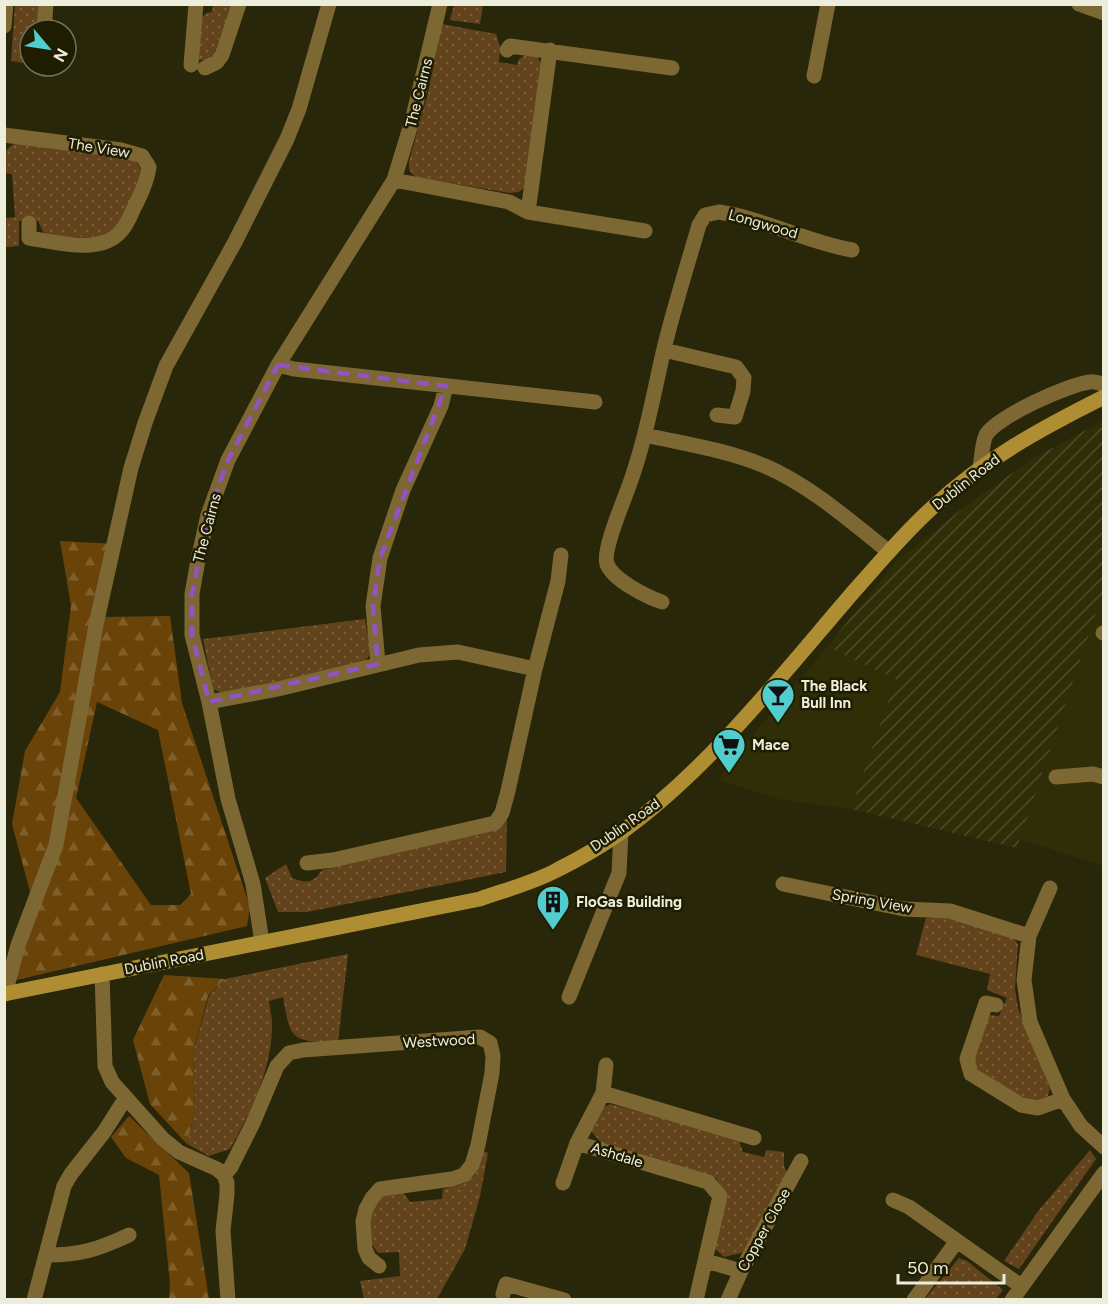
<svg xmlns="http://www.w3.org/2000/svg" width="1108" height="1304" viewBox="0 0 1108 1304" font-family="Figtree,sans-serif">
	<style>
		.built { fill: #302e06 }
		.industrial { fill: url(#industrial-furrows) }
		.grass { fill: url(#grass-dots) }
		.forest { fill: url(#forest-firs); fill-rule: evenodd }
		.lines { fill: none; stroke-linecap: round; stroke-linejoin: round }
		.minor { stroke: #7d6834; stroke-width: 15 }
		.secondary { stroke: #af8d33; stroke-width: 15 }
		.marked { fill: none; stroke: #9253c5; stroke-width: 4.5; stroke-dasharray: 12 8; stroke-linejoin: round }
		.labels { text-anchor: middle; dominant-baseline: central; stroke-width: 5; stroke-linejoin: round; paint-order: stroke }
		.street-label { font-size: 15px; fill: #ededdb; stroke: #1f1d01 }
		.poi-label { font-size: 15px; font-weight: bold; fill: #ededdb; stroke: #1f1d01; text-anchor: start }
	</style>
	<defs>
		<pattern id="industrial-furrows" width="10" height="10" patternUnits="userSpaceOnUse" patternTransform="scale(1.5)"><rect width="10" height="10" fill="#302e06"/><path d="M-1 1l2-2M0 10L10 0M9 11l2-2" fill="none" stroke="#4e4d2a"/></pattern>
		<pattern id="grass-dots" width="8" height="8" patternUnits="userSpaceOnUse" patternTransform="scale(1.5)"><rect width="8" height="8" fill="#63431b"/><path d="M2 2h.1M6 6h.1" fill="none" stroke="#7a5e3c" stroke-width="1.8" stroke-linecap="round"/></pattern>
		<pattern id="forest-firs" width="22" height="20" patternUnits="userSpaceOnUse" patternTransform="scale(1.5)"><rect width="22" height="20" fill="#6a4309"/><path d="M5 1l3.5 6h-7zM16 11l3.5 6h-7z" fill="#805e2c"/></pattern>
	</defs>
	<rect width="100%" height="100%" fill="#292709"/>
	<path class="built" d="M1103 592V866L1020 839Z
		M827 647 896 679 851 809 782 800 718 780 760 726Z"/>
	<path class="industrial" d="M1103 421V592L1017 848 851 809 896 679 827 647 897 561 967 505 1032 459Z"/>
	<path class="grass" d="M15 5H39L37 30H30V55L23 63 11 61Z
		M213 5H231L214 54 207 60H197L202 17 207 13 212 12Z
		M454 5H483L480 24 450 20Z
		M442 24 496 34 500 47 499 62 517 65 519 59 527 54 537 57 542 64 524 188 519 192 510 193 419 178C411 175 408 170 409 161L428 93Z
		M19 142 135 160 143 173 135 193 117 226 106 233 97 238 52 236 43 232 38 221H19V246L6 247 5 218 15 217 12 174 5 173C5 155 1 149 19 142Z
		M365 619 371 652 365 662 225 695 213 689 203 639Z
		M507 817 506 872 307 912H278L265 878 286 864 292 878C307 884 313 883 322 870L486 832Z
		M944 917 1010 934 1018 944 1015 989 1018 1008 1050 1089 1047 1098 1035 1102 1020 1098 976 1068 973 1057 988 1015 999 1016 1007 998 987 990 990 974 916 955 926 918Z
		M348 954 338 1042C292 1041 291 1043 283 997L269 1001C270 1010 273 1020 272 1029 271 1071 250 1113 230 1149L209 1156 187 1144 195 1111 193 1052 209 996 225 979Z
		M610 1104 738 1138 743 1152 764 1157 766 1150 784 1152V1166L789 1176 745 1252 724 1257 715 1249 725 1194 716 1178 602 1144 591 1131 600 1109Z
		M1090 1150 1096 1159 1019 1269 1004 1261 1039 1210Z
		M483 1151 488 1153 480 1196 465 1249 437 1299H364L360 1281 400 1276 399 1252 378 1253 371 1243 368 1217 382 1194 402 1191 410 1202 442 1199 443 1189C472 1182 476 1181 483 1151Z
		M959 1258 967 1261 1003 1290 996 1299H925Z"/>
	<path class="forest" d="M60 541 116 544 101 617 170 616 182 703 250 907 247 926 8 982 30 892 12 824 25 751 60 692 71 606ZM97 702 158 730 191 894 180 905H151L76 798Z
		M164 975 225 979 208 996 193 1052 195 1111 187 1144 150 1104 133 1040Z
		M129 1116 189 1173 209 1299H169L170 1284 159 1175 126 1158 111 1137Z"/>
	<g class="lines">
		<path class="minor" d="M1079 4 1104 13
			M4 26 6 4
			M44 30 46 4
			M507 50 510 46 672 68
			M191 65 196 4
			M205 68 217 62 222 55 239 4
			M814 76 828 4
			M4 135 121 150 142 156 149 167C147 182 140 196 133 210 130 217 126 225 122 230 101 256 56 242 29 238V223
			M394 180 509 202 528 212 645 231
			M528 212 550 50
			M664 350 736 367 744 378 743 391 735 417 717 415
			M278 365 294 369 595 402
			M645 435C685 444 727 450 765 466 811 486 850 521 889 552
			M980 467C982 457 982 443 986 435 996 417 1069 384 1090 382 1095 381 1099 383 1104 385
			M662 602C647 597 613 580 607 564 602 551 624 500 629 486 645 442 653 397 663 353 673 310 687 267 699 225L705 215 719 212C765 219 807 242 852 250
			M1103 633H1104
			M378 664 373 606 380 558 403 490 441 406 446 386
			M209 702 278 689 419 655 458 652 535 669
			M1056 777 1093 774 1104 777
			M307 863 333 860 495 823 502 813 508 791 535 669 558 581 561 555
			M783 884 904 909 950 911 1029 936
			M1050 888 1029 936 1024 980 1030 1022 1063 1099 1081 1126 1104 1147
			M262 942 253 884 228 799 209 702 192 635V594L198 560 208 515 228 460 278 365 394 180 412 121 440 4
			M102 974 105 1066 112 1082 163 1139 179 1152 217 1169 224 1175 227 1183V1194L223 1231 228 1300
			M5 994 18 945 56 845 97 620 131 468 145 423 166 366 235 242 287 139 299 109 329 4
			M569 997 619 873 621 832
			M996 1005 986 1003 967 1059 971 1074 1021 1105 1038 1108 1063 1099
			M603 1093 606 1065
			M224 1175 231 1167 253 1123 277 1066 289 1053 303 1050 480 1037 490 1043 493 1056 492 1073 478 1145 472 1165 464 1175 452 1179 380 1189 372 1198 366 1209 363 1221 365 1249 369 1258 379 1266
			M563 1183 577 1143
			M893 1200 909 1207 1021 1286
			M47 1255C81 1255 99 1249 129 1235
			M706 1261 741 1271
			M503 1294 506 1284 564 1300
			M34 1300 64 1186 71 1174 104 1132 125 1099
			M696 1300 720 1196 708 1182 577 1143 603 1093 754 1138
			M728 1300 741 1271 801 1161
			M914 1300 957 1241
			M1012 1300 1104 1173"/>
		<path class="secondary" d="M4 994 480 899C505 890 533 883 557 870 579 859 603 845 623 831 710 768 785 671 855 590 880 562 905 532 933 507 985 459 1040 429 1104 397"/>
	</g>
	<path class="marked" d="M278 365 446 386 380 558 373 606 378 664 209 702 192 635V594L208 515 228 460Z"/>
	<defs>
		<g id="bar-pin" transform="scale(1.725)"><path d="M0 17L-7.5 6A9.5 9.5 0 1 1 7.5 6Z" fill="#52cdce" stroke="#1f1d01"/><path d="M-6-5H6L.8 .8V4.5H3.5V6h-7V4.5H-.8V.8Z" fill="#111"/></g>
		<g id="supermarket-pin" transform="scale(1.725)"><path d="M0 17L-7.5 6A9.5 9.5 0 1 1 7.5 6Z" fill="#52cdce" stroke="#1f1d01"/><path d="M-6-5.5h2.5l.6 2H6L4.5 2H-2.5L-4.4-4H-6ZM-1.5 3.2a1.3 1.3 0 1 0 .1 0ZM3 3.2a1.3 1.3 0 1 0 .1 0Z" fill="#111"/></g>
		<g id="building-pin" transform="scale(1.725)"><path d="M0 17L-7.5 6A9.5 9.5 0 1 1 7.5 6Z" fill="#52cdce" stroke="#1f1d01"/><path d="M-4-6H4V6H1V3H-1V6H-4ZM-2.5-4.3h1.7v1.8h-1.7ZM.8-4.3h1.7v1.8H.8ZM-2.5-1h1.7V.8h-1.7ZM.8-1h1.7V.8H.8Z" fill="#111"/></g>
	</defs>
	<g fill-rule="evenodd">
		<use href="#bar-pin" x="778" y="695"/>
		<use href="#supermarket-pin" x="729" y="745"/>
		<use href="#building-pin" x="553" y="902"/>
	</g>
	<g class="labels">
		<g class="street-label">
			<text transform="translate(419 93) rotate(-76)">The Cairns</text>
			<text transform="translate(99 148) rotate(9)">The View</text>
			<text transform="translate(763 224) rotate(16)">Longwood</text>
			<text transform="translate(966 482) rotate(-38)">Dublin Road</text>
			<text transform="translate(207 528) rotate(-75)">The Cairns</text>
			<text transform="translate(625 825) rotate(-35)">Dublin Road</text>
			<text transform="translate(872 901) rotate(10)">Spring View</text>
			<text transform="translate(164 962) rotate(-11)">Dublin Road</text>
			<text transform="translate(439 1041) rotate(-3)">Westwood</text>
			<text transform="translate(617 1155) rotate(17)">Ashdale</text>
			<text transform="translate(764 1230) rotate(-61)">Copper Close</text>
		</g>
		<g class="poi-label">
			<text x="801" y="686">The Black<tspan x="801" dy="17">Bull Inn</tspan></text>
			<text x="752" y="745">Mace</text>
			<text x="576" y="902">FloGas Building</text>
		</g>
	</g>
	<rect width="1108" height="1304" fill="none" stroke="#ededdb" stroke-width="12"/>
	<g transform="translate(48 48) rotate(119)"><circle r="28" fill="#1f1d01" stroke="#717058" stroke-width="1.5"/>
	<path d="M0-4.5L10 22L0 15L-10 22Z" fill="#52cdce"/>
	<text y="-9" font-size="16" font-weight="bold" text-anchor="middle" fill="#ededdb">N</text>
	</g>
	<path d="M898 1274v9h106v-9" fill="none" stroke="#ededdb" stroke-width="3"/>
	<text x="907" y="1274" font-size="18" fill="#ededdb" stroke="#1f1d01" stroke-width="4.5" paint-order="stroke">50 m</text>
</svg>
